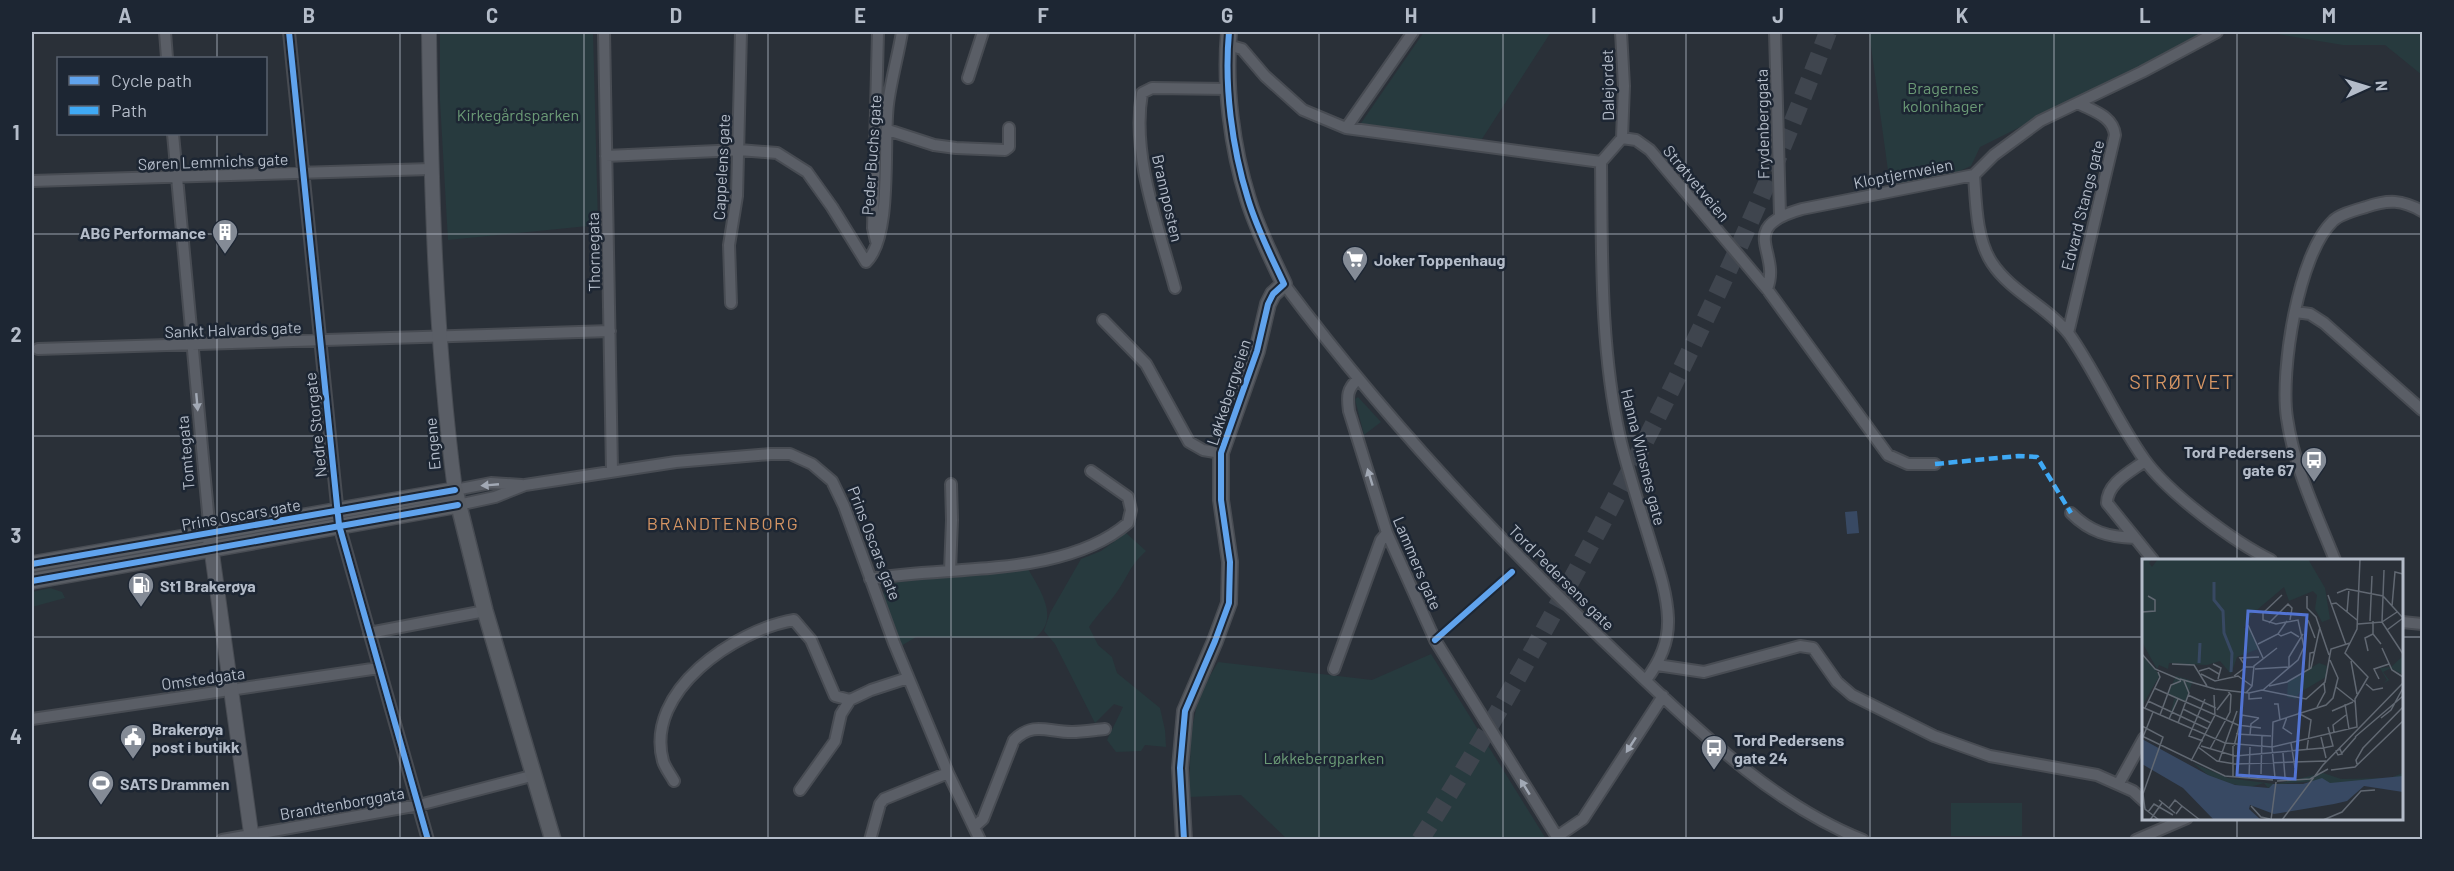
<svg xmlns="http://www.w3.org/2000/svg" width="2454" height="871" viewBox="0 0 2454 871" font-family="Barlow,sans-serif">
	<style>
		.green { fill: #273a3e }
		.water { fill: #384963 }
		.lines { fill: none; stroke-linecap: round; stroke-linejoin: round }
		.primary-tunnel { stroke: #3f454e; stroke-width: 18; stroke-dasharray: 18 9; stroke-linecap: butt }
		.minor-casing { stroke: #484c53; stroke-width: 14 }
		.tertiary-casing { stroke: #484c53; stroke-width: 16 }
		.secondary-casing { stroke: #484c53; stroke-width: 18 }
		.minor { stroke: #5a5e66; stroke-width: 10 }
		.tertiary { stroke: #5a5e66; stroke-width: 14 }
		.secondary { stroke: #595d64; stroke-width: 15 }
		.quiet { stroke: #3fa9f5; stroke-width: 4.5; stroke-dasharray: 9 4.5; stroke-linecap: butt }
		.cycleway-casing { stroke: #1d2633; stroke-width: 10 }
		.cycleway { stroke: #60a3ed; stroke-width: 6 }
		.oneway { fill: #a2a9b5 }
		.grid { fill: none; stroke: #b4bcc9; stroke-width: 1.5; stroke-opacity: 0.55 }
		.labels { text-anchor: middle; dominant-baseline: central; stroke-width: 5; stroke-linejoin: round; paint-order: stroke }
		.street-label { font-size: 16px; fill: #b4bcc9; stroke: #1d2633 }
		.park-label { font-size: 16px; fill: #6b9a76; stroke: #1d2633 }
		.poi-label { font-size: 16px; font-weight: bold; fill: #b4bcc9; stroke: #1d2633; text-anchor: start }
		.neighbourhood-label { font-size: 18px; letter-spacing: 1.5px; fill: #d59563; stroke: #1d2633 }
		.quarter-label { font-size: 20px; letter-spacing: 1.5px; fill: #d59563; stroke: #1d2633 }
		.inset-river { fill: none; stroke: #384963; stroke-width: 3 }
		.inset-road { fill: none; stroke: #616872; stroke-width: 1.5 }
		.view { fill: #5274d3; fill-opacity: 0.15; stroke: #5274d3; stroke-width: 3 }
		.inset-edge { fill: none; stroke: #b4bcc9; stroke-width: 3 }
		.neatline { fill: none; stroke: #b4bcc9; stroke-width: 2 }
		.grid-label { font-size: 20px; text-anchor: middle; font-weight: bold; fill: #b4bcc9 }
	</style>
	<rect width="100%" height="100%" fill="#2a3038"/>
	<path class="green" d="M440 32H593L598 225 448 240 440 101Z
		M1424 32H1551L1480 142 1359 126Z
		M1869 32H2194L2203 36 1980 147 1971 166 1948 176 1890 185Z
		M2266 32H2422V75L2385 45H2343Z
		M1358 397 1381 422 1364 435 1355 399Z
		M1126 533 1146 551C1130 566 1130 572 1119 589 1110 603 1098 613 1089 627L1098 645 1112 657 1117 673 1160 708 1165 730 1166 747 1145 745 1141 751 1116 752 1107 740 1123 707 1114 704 1095 723 1055 644 1044 631 1050 613 1081 559 1101 551Z
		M193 542 194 547 32 576V571Z
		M1027 567C1040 590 1062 620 1033 639L916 637 901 646 883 594 886 587 892 583Z
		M50 588 62 592 65 598 32 607V592Z
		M1431 654 1546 839H1287L1241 795 1189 797 1191 733 1199 695 1218 662 1372 680Z
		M1951 803H2022V836H1951Z"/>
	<path class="water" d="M1857 511 1859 533 1847 534 1845 512Z"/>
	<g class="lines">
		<path class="primary-tunnel" d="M1420 840C1478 750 1530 657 1580 564 1674 392 1759 215 1828 32"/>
		<g class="minor-casing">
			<path id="minor" d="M165 32 167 58
				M289 32 339 525 428 840
				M604 32 612 471
				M1621 32 1624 86 1622 138
				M1775 32 1780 215
				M1228 45 1242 49 1265 76 1303 110 1346 128 1601 162
				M968 78 983 32
				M1346 128 1413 32
				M888 130 934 145 956 148 1005 150 1009 147V128
				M173 134 210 534
				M606 156 739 150 777 153 807 172 832 207 866 262C893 237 883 142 888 104 891 80 898 56 902 32
				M1601 162C1602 254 1600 348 1620 438 1629 476 1642 514 1653 551 1660 573 1667 595 1668 618 1669 642 1660 661 1646 680
				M1601 162 1622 138 1636 140 1650 150 1767 289 1888 455 1908 464H1935
				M1974 175C1976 202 1976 239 1992 263 2011 292 2048 307 2069 334 2097 374 2116 420 2144 459 2168 493 2234 542 2271 560
				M32 181 431 169
				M876 241 873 228 878 32
				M1284 284C1386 421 1504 546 1628 664 1698 730 1772 804 1863 840
				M1175 288C1159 228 1131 156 1142 93L1152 88 1229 89
				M1767 289C1782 252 1735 228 1802 209L1974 175 1994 155 2040 121 2142 72 2217 32
				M731 303 729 245 737 196 741 32
				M2296 312 2310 314 2324 323 2422 410
				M1103 320 1146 364 1189 442 1203 450 1221 453
				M2068 333 2115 135C2113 116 2093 111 2078 103
				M38 349 610 331
				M1358 379C1347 389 1347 396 1349 411L1387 533 1435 640 1559 840
				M2145 461C2130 472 2107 483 2107 503L2153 560
				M455 490 491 483 522 485
				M458 505 495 497 525 485 676 462 771 454H790L812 464 832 481 844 506 894 643 948 773 980 840
				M2071 513C2090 532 2108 537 2135 538
				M2335 560C2317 515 2294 467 2287 418 2280 371 2298 254 2333 221 2340 214 2356 210 2366 207 2389 199 2402 200 2422 211
				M950 571 952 520 951 484
				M870 579C950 565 1064 578 1128 523L1131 510 1128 497 1091 471
				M2402 622 2422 624
				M369 633 485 611
				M1657 665 1704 672 1800 646 1813 648 1837 682 1852 695 1934 736 1990 756 2097 775 2133 791 2144 801
				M1334 669 1381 540 1387 533
				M32 719 379 668
				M674 781C671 775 665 768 663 761 644 691 735 630 794 620L811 640 835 696 850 700 871 690 908 678
				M2119 783 2144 738
				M800 790 835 741 841 714 850 700
				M974 827 983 819 1014 740C1034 721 1047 732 1072 732 1083 732 1094 730 1105 729
				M1558 836 1583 819 1663 696
				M222 840 419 805 535 775
				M870 840 880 804 884 799 948 773
				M2136 840 2187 818"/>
		</g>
		<g class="tertiary-casing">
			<path id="tertiary" d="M429 32C431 184 435 338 455 490
				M210 539 252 840"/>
		</g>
		<g class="secondary-casing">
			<path id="secondary" d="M32 564 455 490 485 611 553 840
				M32 581 458 505
				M1184 840 1180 768 1185 711 1215 641 1229 603 1230 562 1221 500V453L1257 351 1268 304 1273 294 1284 284C1271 256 1257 229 1248 199 1232 148 1224 86 1229 32"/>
		</g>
		<use href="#minor" class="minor"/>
		<use href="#tertiary" class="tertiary"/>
		<use href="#secondary" class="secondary"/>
		<path class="quiet" d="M1935 464 2018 456 2037 457 2071 513"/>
		<g class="cycleway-casing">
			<path id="cycleway" d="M289 32 339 525 428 840
				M32 564 455 490
				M32 581 458 505
				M1435 640 1512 572
				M1184 840 1180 768 1185 711 1215 641 1229 603 1230 562 1221 500V453L1257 351 1268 304 1273 294 1284 284C1271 256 1257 229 1248 199 1232 148 1224 86 1229 32"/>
		</g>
		<use href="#cycleway" class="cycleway"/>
	</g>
	<defs><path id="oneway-solid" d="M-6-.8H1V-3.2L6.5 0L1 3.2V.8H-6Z" transform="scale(1.5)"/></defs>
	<g class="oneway">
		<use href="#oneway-solid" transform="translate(197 402) rotate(85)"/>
		<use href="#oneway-solid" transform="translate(1370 477) rotate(-107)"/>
		<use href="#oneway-solid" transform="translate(490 485) rotate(175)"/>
		<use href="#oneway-solid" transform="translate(1631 745) rotate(123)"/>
		<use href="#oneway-solid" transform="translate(1525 787) rotate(-122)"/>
	</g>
	<path class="grid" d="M217 32V58M400 32V840M584 32V840M768 32V840M951 32V840M1135 32V840M1319 32V840M1503 32V840M1686 32V840M1870 32V840M2054 32V840M2237 32V560M217 134V840M32 234H2422M32 436H2422M32 637H2144M2402 637H2422M2237 818V840"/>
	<defs>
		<g id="building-pin" transform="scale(1.35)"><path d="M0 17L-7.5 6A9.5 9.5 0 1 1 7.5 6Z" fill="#848b96" stroke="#1d2633"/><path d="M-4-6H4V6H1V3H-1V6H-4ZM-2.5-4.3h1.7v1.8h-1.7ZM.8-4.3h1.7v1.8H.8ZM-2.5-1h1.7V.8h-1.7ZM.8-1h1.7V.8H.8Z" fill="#fff"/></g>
		<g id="supermarket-pin" transform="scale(1.35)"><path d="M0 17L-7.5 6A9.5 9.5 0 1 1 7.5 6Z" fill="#848b96" stroke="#1d2633"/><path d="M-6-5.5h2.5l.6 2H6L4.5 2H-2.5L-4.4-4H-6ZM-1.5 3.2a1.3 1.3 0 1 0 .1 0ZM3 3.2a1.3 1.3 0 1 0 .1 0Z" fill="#fff"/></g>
		<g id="bus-pin" transform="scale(1.35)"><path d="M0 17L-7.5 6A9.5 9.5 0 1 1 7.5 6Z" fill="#848b96" stroke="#1d2633"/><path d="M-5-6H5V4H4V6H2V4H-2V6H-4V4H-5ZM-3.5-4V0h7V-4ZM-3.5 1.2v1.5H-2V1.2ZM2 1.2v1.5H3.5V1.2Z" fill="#fff"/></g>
		<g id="fuel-pin" transform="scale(1.35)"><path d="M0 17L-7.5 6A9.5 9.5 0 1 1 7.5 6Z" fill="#848b96" stroke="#1d2633"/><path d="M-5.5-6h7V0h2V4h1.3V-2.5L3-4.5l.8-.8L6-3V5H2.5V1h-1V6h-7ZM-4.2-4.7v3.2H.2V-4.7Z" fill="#fff"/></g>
		<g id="civic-pin" transform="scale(1.35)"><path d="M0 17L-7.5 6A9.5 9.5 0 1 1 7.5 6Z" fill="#848b96" stroke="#1d2633"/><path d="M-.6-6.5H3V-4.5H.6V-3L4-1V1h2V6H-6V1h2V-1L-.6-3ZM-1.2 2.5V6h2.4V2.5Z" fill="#fff"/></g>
		<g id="stadium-pin" transform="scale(1.35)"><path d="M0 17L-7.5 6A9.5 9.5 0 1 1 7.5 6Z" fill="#848b96" stroke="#1d2633"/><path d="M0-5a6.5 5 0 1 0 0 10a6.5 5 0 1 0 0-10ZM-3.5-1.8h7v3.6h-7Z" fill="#fff"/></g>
	</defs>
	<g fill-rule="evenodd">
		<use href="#building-pin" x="225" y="232"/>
		<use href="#supermarket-pin" x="1355" y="259"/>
		<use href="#bus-pin" x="2314" y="460"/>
		<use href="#fuel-pin" x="141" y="585"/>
		<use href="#civic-pin" x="133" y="737"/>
		<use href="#bus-pin" x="1714" y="748"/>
		<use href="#stadium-pin" x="101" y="783"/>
	</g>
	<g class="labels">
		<g class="street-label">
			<text transform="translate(1607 85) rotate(-91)">Dalejordet</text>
			<text transform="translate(1762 124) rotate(-91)">Frydenberggata</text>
			<text transform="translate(871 155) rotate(-86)">Peder Buchs gate</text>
			<text transform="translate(213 161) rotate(-2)">Søren Lemmichs gate</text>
			<text transform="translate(721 167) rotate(-87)">Cappelens gate</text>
			<text transform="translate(1903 173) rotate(-11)">Kloptjernveien</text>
			<text transform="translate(1697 183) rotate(50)">Strøtvetveien</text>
			<text transform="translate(1168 198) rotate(77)">Brannposten</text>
			<text transform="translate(2082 205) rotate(-76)">Edvard Stangs gate</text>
			<text transform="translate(593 252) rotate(-91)">Thornegata</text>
			<text transform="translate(233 329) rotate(-2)">Sankt Halvards gate</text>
			<text transform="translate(1228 392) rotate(-72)">Løkkebergveien</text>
			<text transform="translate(315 425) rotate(-96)">Nedre Storgate</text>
			<text transform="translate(432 444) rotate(-95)">Engene</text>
			<text transform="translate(185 453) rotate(-95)">Tomtegata</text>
			<text transform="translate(1644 457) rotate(76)">Hanna Winsnes gate</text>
			<text transform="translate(241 514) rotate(-10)">Prins Oscars gate</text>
			<text transform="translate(875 543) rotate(69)">Prins Oscars gate</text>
			<text transform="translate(1418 563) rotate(67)">Lammers gate</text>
			<text transform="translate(1562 577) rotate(45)">Tord Pedersens gate</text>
			<text transform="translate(203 678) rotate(-8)">Omstedgata</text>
			<text transform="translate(342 803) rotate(-10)">Brandtenborggata</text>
		</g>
		<g class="park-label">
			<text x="1943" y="87">Bragernes<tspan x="1943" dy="18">kolonihager</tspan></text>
			<text x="518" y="114">Kirkegårdsparken</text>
			<text x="1324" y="757">Løkkebergparken</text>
		</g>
		<g class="poi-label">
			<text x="206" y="232" text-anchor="end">ABG Performance</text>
			<text x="1374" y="259">Joker Toppenhaug</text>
			<text x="2294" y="451" text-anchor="end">Tord Pedersens<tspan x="2294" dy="18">gate 67</tspan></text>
			<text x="160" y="585">St1 Brakerøya</text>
			<text x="152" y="728">Brakerøya<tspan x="152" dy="18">post i butikk</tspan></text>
			<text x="1734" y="739">Tord Pedersens<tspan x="1734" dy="18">gate 24</tspan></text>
			<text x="120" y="783">SATS Drammen</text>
		</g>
		<g class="neighbourhood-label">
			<text x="723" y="523">BRANDTENBORG</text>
		</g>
		<g class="quarter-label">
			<text x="2182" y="381">STRØTVET</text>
		</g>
	</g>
	<g transform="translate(2142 559)">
		<rect width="261" height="261" fill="#2a3038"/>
		<path d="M0 0H10L7 4 10 8 16 0H166L183 29 188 60 180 63 173 50 175 36 171 32 147 42 142 28 109 56 102 69H108L116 90 95 98 89 115 78 102 65 106 27 104 26 110 17 106 15 110 0 83ZM261 97V116L249 109 241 113 247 121 241 125 245 121 238 109 249 108ZM3 99 18 116 0 147V103ZM177 104 185 107 184 118 157 134 154 140 145 138 146 123ZM34 117 51 122 43 143 35 140 27 160 33 138 26 135ZM51 204 86 219 132 225 126 229 122 224 108 228 90 225 66 216ZM181 214 199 220 248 219 261 214V217L254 221 180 226 177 222 134 225Z" fill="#273a3e"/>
		<path d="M0 180 66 216 93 226 127 229 131 225H161L180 219 188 224 261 217V233L222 227 205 242 192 245 132 255 108 246 107 250 119 261H72L41 229 0 205Z" fill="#384963"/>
		<path class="inset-river" d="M72 23V41L81 52 82 74 90 94 89 113M57 104 58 84"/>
		<path class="inset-road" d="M195 34 205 30 241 37 261 59M186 36 204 86M165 37V49L174 58 187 96M189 45 194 44 215 61M250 47 253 13 261 15M0 53 13 52V41L6 37M205 53 207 30M166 61 173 79M228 62 230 17M231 62V75L239 85M240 63 242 11M240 63 255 53M127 64 146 45 150 49 148 61M216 65 240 63 261 95M106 66 121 99M245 71 261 59M136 75 139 77 149 73 157 78M116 85 136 75 145 62M240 89 250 111 261 118M226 92 223 79 231 75M0 95 13 110 39 121M209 102 215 135M30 105 52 106 65 127M71 105 79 109 76 120M104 108 98 99 117 98M147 108V98L161 75M113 110 147 108M167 111 168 94 173 93M57 112 67 109 77 115M59 115 73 122 96 117 110 127M92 117 104 108H112M38 120 73 130 107 134 120 131 164 140 183 123 189 90 208 84M237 120 232 110 247 105M224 125 231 131 241 129M127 127 145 123 169 109 178 68M194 128 213 143M12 129 96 166 119 169M121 131 156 101 162 88 156 61 134 65 121 61V54L140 36M104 134 110 127 112 107 135 89M107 134V140L120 139M46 136 74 149M6 142 66 170M132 145H136L138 161M203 145 207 170M0 148 83 184 130 188 131 163 184 146 191 139 196 119 188 101M175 148 183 133 182 124M3 149 18 118 16 113M41 150 69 164M75 151 88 134M190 152 211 143M156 154 169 161 165 190M18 156 29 126 39 122M145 158 141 169 150 175M239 159 249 151 261 129M27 160 36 140M36 164 47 134 42 122M0 167 21 178 1 235M192 173 191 166 204 156M94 175 129 177M108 176 109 165 117 159M0 177 83 217 131 221M1 178 11 153M179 178 184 199M213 178 261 137M61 182 47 177 63 140M149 184 153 209M59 187 93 197 181 189 191 187 186 168M91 187V219M92 187 100 156 117 159M56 188 75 202 93 205 184 202M68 190 88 153 89 136 85 131M198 190 200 195 196 196 194 192ZM141 194 143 218M200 194 214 178M49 202 73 156 72 136M77 202 95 152M215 205 214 201 221 189 261 148M189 211 213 208 261 162M119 215 120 177M133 219 130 188 215 168 213 140 226 118 203 94 215 70 218 0M107 220 108 188M135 222 168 220 186 210M1 235 3 250 17 261M17 241 33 254M40 247 58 261M109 247 119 258 128 260M27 249 33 241 40 247 34 255M6 253 12 245 31 256M8 261 20 244M129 261 134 223M140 261 181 206 261 124M181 261 200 253 219 232 233 231"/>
		<path class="view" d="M106 52 165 56 153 220 95 216Z"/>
		<rect width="261" height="261" class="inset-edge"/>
	</g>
	<rect width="2454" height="871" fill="none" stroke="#1d2633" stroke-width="66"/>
	<rect x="57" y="57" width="210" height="78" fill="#1d2633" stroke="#59626f" stroke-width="1.5"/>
	<rect x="69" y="76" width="30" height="9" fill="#60a3ed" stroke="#59626f" stroke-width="1.5"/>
	<text x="111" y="87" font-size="18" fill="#b4bcc9">Cycle path</text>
	<rect x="69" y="106" width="30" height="9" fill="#3fa9f5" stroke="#59626f" stroke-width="1.5"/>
	<text x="111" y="117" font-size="18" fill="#b4bcc9">Path</text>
	<g transform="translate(2367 87) rotate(86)" stroke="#1d2633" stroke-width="4.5" paint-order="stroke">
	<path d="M0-4.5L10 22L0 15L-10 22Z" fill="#b4bcc9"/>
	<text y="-9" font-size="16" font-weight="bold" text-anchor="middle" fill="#b4bcc9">N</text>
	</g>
	<rect x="33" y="33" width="2388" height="805" class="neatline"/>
	<g class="grid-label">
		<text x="125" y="23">A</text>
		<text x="309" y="23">B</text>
		<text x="492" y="23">C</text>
		<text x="676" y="23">D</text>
		<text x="860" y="23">E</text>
		<text x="1043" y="23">F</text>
		<text x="1227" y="23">G</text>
		<text x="1411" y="23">H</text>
		<text x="1594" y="23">I</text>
		<text x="1778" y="23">J</text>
		<text x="1962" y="23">K</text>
		<text x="2145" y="23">L</text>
		<text x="2329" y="23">M</text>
		<text x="16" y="140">1</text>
		<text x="16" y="342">2</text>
		<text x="16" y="543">3</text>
		<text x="16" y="744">4</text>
	</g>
</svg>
